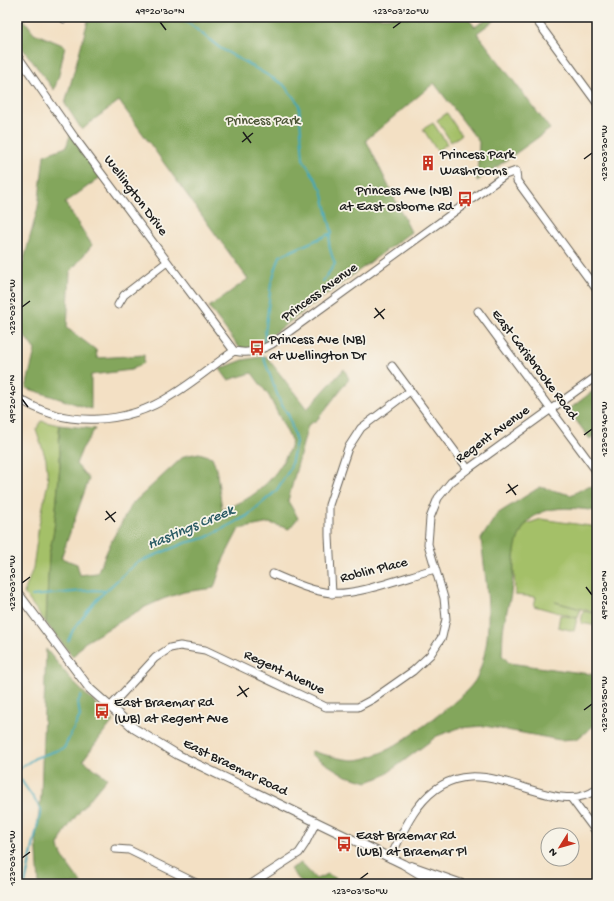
<svg xmlns="http://www.w3.org/2000/svg" width="614" height="901" viewBox="0 0 614 901" font-family="'Gochi Hand',sans-serif">
	<style>
		.green { fill: #a4c067; stroke: #606e42 }
		.forest { fill: #83a65c; stroke: #50613c }
		.lines { fill: none; stroke-linecap: round; stroke-linejoin: round }
		.stream { stroke: #3ca9bc; stroke-width: 2 }
		.minor-casing { stroke: #676157; stroke-width: 9 }
		.tertiary-casing { stroke: #676157; stroke-width: 10 }
		.minor { stroke: #fff; stroke-width: 7 }
		.tertiary { stroke: #fff; stroke-width: 8 }
		.ticks { fill: none; stroke: #1c1c1c; stroke-width: 1.5 }
		.labels { text-anchor: middle; dominant-baseline: central; stroke-width: 3.5; stroke-linejoin: round; paint-order: stroke }
		.park-label { font-size: 14px; fill: #4c5536; stroke: #f7f3e8 }
		.poi-label { font-size: 14px; fill: #1c1c1c; stroke: #f7f3e8; text-anchor: start }
		.street-label { font-size: 14px; fill: #1c1c1c; stroke: #f7f3e8 }
		.water-label { font-size: 15px; font-style: italic; fill: #2a5b64; stroke: #f7f3e8 }
		.neatline { fill: none; stroke: #1c1c1c; stroke-width: 1.5 }
		.ticks-label { font-size: 10px; text-anchor: middle; fill: #1c1c1c }
	</style>
	<rect width="100%" height="100%" fill="#f7f3e8"/>
	<filter id="ink" filterUnits="userSpaceOnUse"><feTurbulence type="fractalNoise" baseFrequency=".025" numOctaves="2"/><feDisplacementMap in="SourceGraphic" scale="8" xChannelSelector="R" yChannelSelector="G"/><feConvolveMatrix kernelMatrix="1 2 1 2 8 2 1 2 1" color-interpolation-filters="sRGB"/></filter>
	<filter id="wash" filterUnits="userSpaceOnUse"><feTurbulence type="fractalNoise" baseFrequency=".012" numOctaves="4" result="noise"/><feDisplacementMap in="SourceGraphic" scale="16" xChannelSelector="R" yChannelSelector="G"/><feGaussianBlur stdDeviation="0.9" result="paint"/><feColorMatrix in="noise" values="0 0 0 0 0 0 0 0 0 0 0 0 0 0 0 0 0 1.4 0 .05"/><feComposite in="paint" operator="in"/></filter>
	<g filter="url(#wash)">
		<rect width="100%" height="100%" fill="#f3e0c4"/>
		<path class="green" d="M447 113 461 135 451 142 437 120Z
			M433 123 447 144 437 151 423 129Z
			M41 421 59 425 60 466 54 530 49 555 46 623 24 593 33 568 39 525 48 482 46 459 36 430Z
			M541 519 597 527V613L555 602 580 609 578 618 534 606 536 597 515 595 513 551 520 526Z
			M583 611 597 614V626L581 623Z
			M560 615 577 618 574 631 558 627Z"/>
		<path class="forest" d="M17 17H22L34 33 65 46 59 75 54 90 17 41Z
			M89 17H467L475 27 489 17H499L477 33 550 129 477 181 479 142 434 83 366 140 411 232 257 346 244 349 238 346 209 307 248 279 119 101 92 121 82 130 65 104Z
			M71 133 102 176 65 203 92 245 70 272 67 328 96 350 97 358 144 355V363L131 370 91 375V409L26 388 35 350 17 326V286L38 207 44 155 66 147Z
			M266 356 307 409 344 369 349 379 317 420 308 425 288 501 298 518 289 529 270 523 239 529 224 558 214 588 184 592 163 599 143 608 84 643 73 657 46 623 49 555 54 530 60 466 59 425 95 429 82 449 76 464 89 479 61 558 77 564 80 575 97 573 113 538 132 504 184 456 199 453 212 457 216 467 222 509C255 501 281 474 292 442L269 396 252 373 228 380 220 369 243 360Z
			M597 388V433L590 439 568 410Z
			M597 486V511C562 506 526 503 516 546 513 559 514 573 512 586 511 599 506 611 504 624 502 634 503 645 502 655L509 663 597 675V723L577 739 560 740 485 726 459 728 437 736 385 775 368 782 346 776 310 754 312 751C325 755 340 759 353 760 365 760 381 753 391 748 410 736 469 696 477 677 496 634 486 584 481 539L497 514 540 487 571 495 586 487Z
			M46 649 73 682 113 721 83 760 107 778C98 790 58 834 59 846 60 857 76 875 82 884H39L36 836 41 796Z
			M301 863 316 879 328 874 346 884H303L290 869Z"/>
		<g class="lines">
			<path class="stream" d="M181 17 220 48 283 84 299 104 303 159 322 190 332 233 280 256 271 283 264 343
				M323 281 335 264C332 255 326 243 331 234
				M32 596 94 590 105 591
				M68 641 73 630 96 600 136 563 185 543 205 538 247 516 276 491 290 469 296 442 289 416 280 402 263 356
				M17 770 35 758 64 748 80 716 78 702 81 696
				M21 780 41 809 25 884"/>
		</g>
	</g>
	<g filter="url(#ink)">
		<g class="lines">
			<g class="minor-casing">
				<path id="minor" d="M63 17 64 19
					M534 17 597 103
					M17 55 75 138 234 351
					M118 305 124 295 167 262
					M478 311 597 472
					M392 366 468 469
					M17 397C64 429 126 425 172 395 194 382 213 365 234 351 249 354 259 351 272 344L505 175 516 171 517 181 597 290
					M273 574C292 582 311 591 331 593 357 596 408 576 435 569
					M332 594 329 536V505L348 448 361 428 410 391
					M109 708 155 658 170 648 180 646 205 650 326 707H358L373 699 413 671 430 655 442 637 446 619 444 598 428 544 430 518 438 498 451 482 468 469 597 376
					M571 798 597 833
					M115 849 129 850 198 884
					M390 858C399 841 406 822 418 807 474 732 550 825 597 789
					M251 884 299 853 305 844 316 822"/>
			</g>
			<g class="tertiary-casing">
				<path id="tertiary" d="M17 592 90 689 135 729 178 755 403 864 423 876 442 884
					M411 866 462 884"/>
			</g>
			<use href="#minor" class="minor"/>
			<use href="#tertiary" class="tertiary"/>
		</g>
	</g>
	<path class="ticks" d="M160 22 166 30M393 28 401 22M243 132 251 143M242 142 253 133M584 159 592 153M22 307 30 301M375 308 384 319M374 318 385 309M22 399 28 407M584 435 592 429M508 484 516 495M506 493 518 485M106 511 115 522M105 520 116 512M22 583 30 577M586 587 592 595M239 686 247 697M237 696 249 688M584 710 592 704M22 858 30 852M360 879 368 873"/>
	<defs>
		<g id="building-bare" transform="scale(1.2)"><path d="M-4-6H4V6H1V3H-1V6H-4ZM-2.5-4.3h1.7v1.8h-1.7ZM.8-4.3h1.7v1.8H.8ZM-2.5-1h1.7V.8h-1.7ZM.8-1h1.7V.8H.8Z" fill="#c8321e" stroke="#f7f3e8" stroke-width="2.5" paint-order="stroke"/></g>
		<g id="bus-bare" transform="scale(1.2)"><path d="M-5-6H5V4H4V6H2V4H-2V6H-4V4H-5ZM-3.5-4V0h7V-4ZM-3.5 1.2v1.5H-2V1.2ZM2 1.2v1.5H3.5V1.2Z" fill="#c8321e" stroke="#f7f3e8" stroke-width="2.5" paint-order="stroke"/></g>
	</defs>
	<g fill-rule="evenodd">
		<use href="#building-bare" x="428" y="163"/>
		<use href="#bus-bare" x="465" y="199"/>
		<use href="#bus-bare" x="257" y="348"/>
		<use href="#bus-bare" x="102" y="711"/>
		<use href="#bus-bare" x="344" y="844"/>
	</g>
	<g class="labels">
		<g class="park-label">
			<text x="263" y="121">Princess Park</text>
		</g>
		<g class="poi-label">
			<text x="440" y="155">Princess Park<tspan x="440" dy="16">Washrooms</tspan></text>
			<text x="453" y="191" text-anchor="end">Princess Ave (NB)<tspan x="453" dy="16">at East Osborne Rd</tspan></text>
			<text x="269" y="340">Princess Ave (NB)<tspan x="269" dy="16">at Wellington Dr</tspan></text>
			<text x="114" y="703">East Braemar Rd<tspan x="114" dy="16">(WB) at Regent Ave</tspan></text>
			<text x="356" y="836">East Braemar Rd<tspan x="356" dy="16">(WB) at Braemar Pl</tspan></text>
		</g>
		<g class="street-label">
			<text transform="translate(135 196) rotate(53)">Wellington Drive</text>
			<text transform="translate(320 293) rotate(-36)">Princess Avenue</text>
			<text transform="translate(534 365) rotate(53)">East Carisbrooke Road</text>
			<text transform="translate(493 435) rotate(-36)">Regent Avenue</text>
			<text transform="translate(374 571) rotate(-14)">Roblin Place</text>
			<text transform="translate(284 673) rotate(25)">Regent Avenue</text>
			<text transform="translate(235 768) rotate(26)">East Braemar Road</text>
		</g>
		<g class="water-label">
			<text transform="translate(191 528) rotate(-23)">Hastings Creek</text>
		</g>
	</g>
	<rect width="614" height="901" fill="none" stroke="#f7f3e8" stroke-width="44"/>
	<g transform="translate(560 847) rotate(233)"><circle r="19" fill="#f7f3e8" stroke="#9f9d96"/>
	<path d="M0-3L7 15L0 10L-7 15Z" fill="#c8321e"/>
	<text y="-6" font-size="11" font-weight="bold" text-anchor="middle" fill="#1c1c1c">N</text>
	</g>
	<rect x="22" y="22" width="570" height="857" class="neatline"/>
	<g class="ticks-label">
		<text x="160" y="14">49°20'30"N</text>
		<text x="401" y="14">123°03'20"W</text>
		<text transform="translate(603 153) rotate(-90)" y="4">123°03'30"W</text>
		<text transform="translate(11 307) rotate(-90)" y="4">123°03'20"W</text>
		<text transform="translate(11 399) rotate(-90)" y="4">49°20'40"N</text>
		<text transform="translate(603 429) rotate(-90)" y="4">123°03'40"W</text>
		<text transform="translate(11 583) rotate(-90)" y="4">123°03'30"W</text>
		<text transform="translate(603 595) rotate(-90)" y="4">49°20'30"N</text>
		<text transform="translate(603 704) rotate(-90)" y="4">123°03'50"W</text>
		<text transform="translate(11 858) rotate(-90)" y="4">123°03'40"W</text>
		<text x="360" y="894">123°03'50"W</text>
	</g>
</svg>
